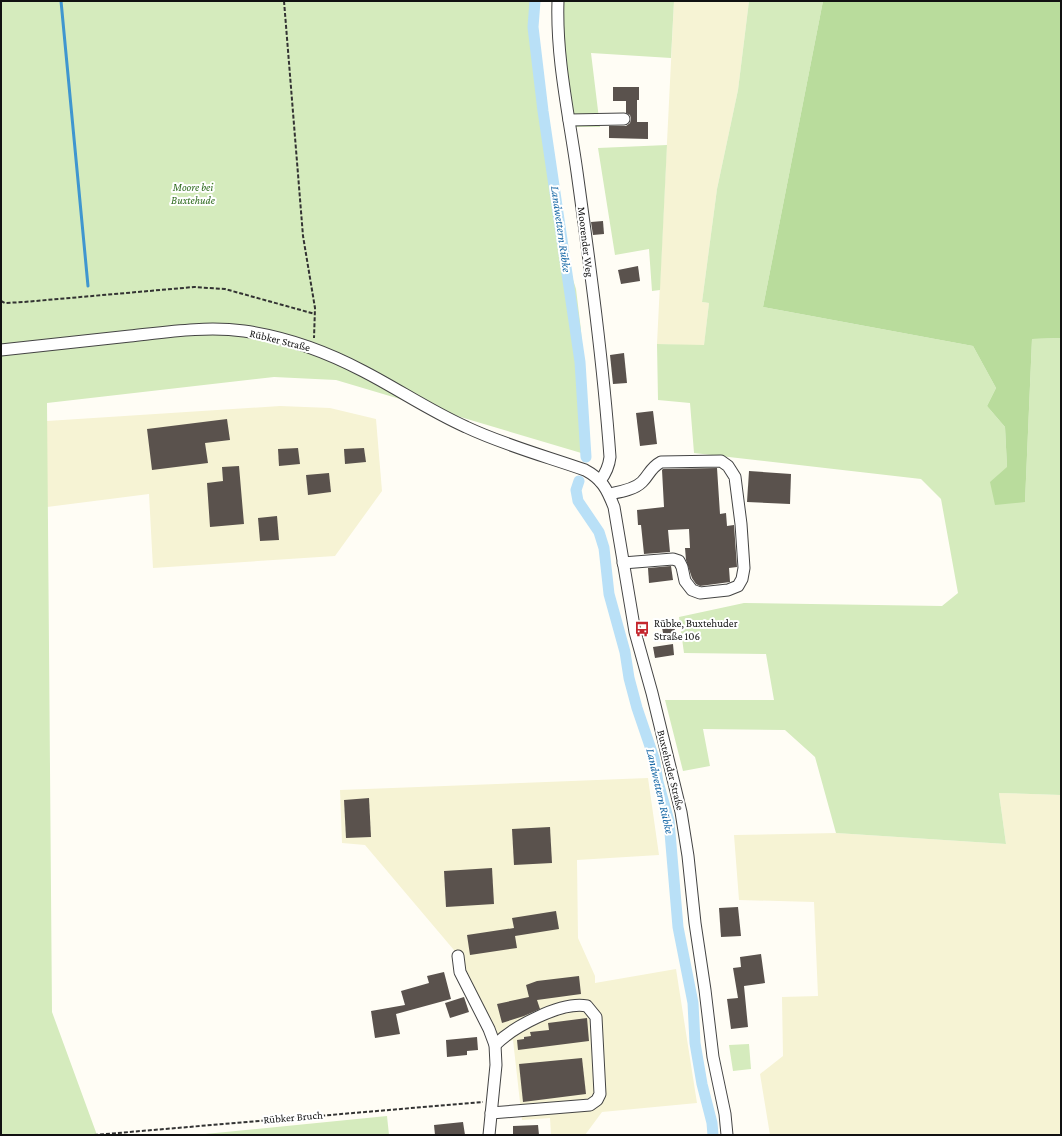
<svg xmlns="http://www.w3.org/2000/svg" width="1062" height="1136" font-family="'Crimson Pro',serif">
  <rect width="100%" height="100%" fill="#fffdf5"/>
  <!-- farmland -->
  <g fill="#f6f3d4">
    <polygon points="674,1 749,1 738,90 717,189 702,302 709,303 704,346 657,344"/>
    <polygon points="280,406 330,408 376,419 382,491 335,556 153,568 149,494 47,507 47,421"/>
    <polygon points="648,778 659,855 577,860 578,938 595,976 595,983 676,969 697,1103 602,1112 585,1135 551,1135 550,1118 522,1120 513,1040 502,1044 459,956 365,845 342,843 340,790"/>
    <polygon points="999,793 1061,795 1061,1135 770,1135 760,1074 783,1056 782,997 818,996 814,902 739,900 734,835 836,833 1006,844"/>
  </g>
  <!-- green -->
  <g fill="#d5ebbd">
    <polygon points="1,1 536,1 535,14 547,104 550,153 568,264 576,289 581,330 588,455 336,380 274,377 47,403 52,1012 97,1135 1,1135"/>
    <polygon points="562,1 674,1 671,58 591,53 600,127 574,127 561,19"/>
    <polygon points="749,1 823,1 763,307 973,346 996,388 987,406 1005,427 1007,467 1025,502 1032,339 1061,338 1061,795 999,793 1006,844 836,833 815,757 785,730 703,729 710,766 683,771 665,700 774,700 766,654 684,653 679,617 744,603 942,606 958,593 941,499 921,479 694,453 690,403 658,400 657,344 704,345 709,303 702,302 717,189 738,90"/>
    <polygon points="667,145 660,290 652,291 649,249 615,255 598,148"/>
    <polygon points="749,1044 751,1069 733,1071 729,1045"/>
    <polygon points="387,1116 389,1135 195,1135"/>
  </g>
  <!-- forest -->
  <polygon fill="#b9dc9c" points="823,1 1061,1 1061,338 1032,339 1025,502 995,505 990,482 1007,467 1005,427 987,406 996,388 973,346 763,307"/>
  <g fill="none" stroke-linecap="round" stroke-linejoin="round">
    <!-- stream -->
    <polyline stroke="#3f96cf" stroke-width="3" points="61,1 88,286"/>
    <!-- canal -->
    <g stroke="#b9e0f7" stroke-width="11">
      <polyline points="535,1 533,27 543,111 580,362 586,457"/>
      <polyline points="579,481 576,490 578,501 599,532 604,548 609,594 625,652 629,678 637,708 654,758 658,782 669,821 678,927 693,1003 695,1043 702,1084 712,1123 713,1135"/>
    </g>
  </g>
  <!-- building -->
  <g fill="#5a524d">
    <polygon points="613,87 639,87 639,100 637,100 637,122 648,122 648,139 609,138 609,126 626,126 630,123 631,119 630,115 626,113 626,101 613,101"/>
    <polygon points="603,221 604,234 593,235 591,222"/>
    <polygon points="638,266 640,281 621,284 618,270"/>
    <polygon points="624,353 627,383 613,384 610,355"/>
    <polygon points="653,411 657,444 640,446 636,413"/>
    <polygon points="227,419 230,440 205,443 208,463 152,470 147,429"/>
    <polygon points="298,448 300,464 279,466 278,449"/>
    <polygon points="364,448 366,462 345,464 344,449"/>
    <polygon points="239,466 244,524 210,527 207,483 223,481 222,467"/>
    <polygon points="717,468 720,514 726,513 727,526 734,525 737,567 729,568 730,582 700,586 696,584 692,578 686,560 685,548 690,548 689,529 668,530 670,552 644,554 641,525 638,525 637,510 664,507 662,470 663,469"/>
    <polygon points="749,471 791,474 790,504 747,502"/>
    <polygon points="329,473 331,492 308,495 306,475"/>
    <polygon points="277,516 279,540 260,541 258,518"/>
    <polygon points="671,566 673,580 649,583 648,568"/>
    <polygon points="674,625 676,637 664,639 662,627"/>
    <polygon points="673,644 674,655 655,658 653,647"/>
    <polygon points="369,798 371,837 346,838 344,800"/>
    <polygon points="550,827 552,863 514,865 512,829"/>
    <polygon points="492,868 494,904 446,907 444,871"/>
    <polygon points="738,907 741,936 721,937 719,908"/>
    <polygon points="556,911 559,929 515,936 517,948 470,955 467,935 514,928 512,918"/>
    <polygon points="761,954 765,983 744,986 748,1027 731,1029 727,999 738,998 733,968 741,967 740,957"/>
    <polygon points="444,972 451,999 396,1014 400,1034 375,1038 371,1011 405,1005 401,991 429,983 427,976"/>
    <polygon points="579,976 581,994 537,1000 540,1009 524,1016 502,1023 497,1004 529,997 526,985 537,981"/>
    <polygon points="464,997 469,1012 450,1018 445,1003"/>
    <polygon points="587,1018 589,1041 518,1050 517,1040 524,1039 524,1037 531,1036 530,1032 549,1030 548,1023"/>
    <polygon points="477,1037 478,1050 467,1051 467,1055 447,1057 446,1040"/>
    <polygon points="582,1058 586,1094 523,1102 519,1064"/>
    <polygon points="463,1122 465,1135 435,1135 434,1125"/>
    <polygon points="538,1125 539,1135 513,1135 513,1126"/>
  </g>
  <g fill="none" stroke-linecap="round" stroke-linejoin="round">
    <!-- minor casing -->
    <g stroke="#444" stroke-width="13">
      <g id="minor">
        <path d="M558,1C556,58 569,115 577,172C590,266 603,361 610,457C609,466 606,473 600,481"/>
        <polyline points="569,120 624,119"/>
        <path d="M1,350C44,345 87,341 130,336C167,332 206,326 244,331C286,337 325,351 363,371C398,389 430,411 466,427C504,445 545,456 585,470C602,479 607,489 614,507L635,632L652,693L681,812L688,856L695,923L705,990L713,1057L725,1114L727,1135"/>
        <path d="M609,494C619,492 634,490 642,482C650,474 650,468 661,462L721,461L728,466L735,477L741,524L744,568L742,579L738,586L728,590L700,593L692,590L685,581L682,567L679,561L673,559L623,563"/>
        <polyline points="458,956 460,972 489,1029 495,1045 496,1065 489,1135"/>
        <path d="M491,1113L590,1105L597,1100L600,1094L596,1017L587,1006C561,1001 513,1027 495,1045"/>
      </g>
    </g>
    <!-- path -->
    <g stroke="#333" stroke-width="2" stroke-dasharray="4 2" stroke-linecap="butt">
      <polyline points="284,1 303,236 315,308 314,338"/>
      <polyline points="1,301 5,303 24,302 194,287 225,289 315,314"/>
      <polyline points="94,1135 483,1102"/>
    </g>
    <!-- minor -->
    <use href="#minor" stroke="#fff" stroke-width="11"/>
  </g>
  <!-- icons -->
  <defs>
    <g id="bus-bare" transform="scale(1.2)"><path d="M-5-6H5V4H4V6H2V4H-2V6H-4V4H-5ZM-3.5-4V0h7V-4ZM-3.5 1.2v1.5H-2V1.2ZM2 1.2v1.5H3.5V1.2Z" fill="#c4262e" stroke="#fff" stroke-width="2.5" paint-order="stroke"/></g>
  </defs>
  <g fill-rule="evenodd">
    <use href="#bus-bare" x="642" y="629"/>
  </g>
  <g text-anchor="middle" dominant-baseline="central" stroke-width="4" stroke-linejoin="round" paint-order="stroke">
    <!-- park labels -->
    <g font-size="11" font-style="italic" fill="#2f6b1f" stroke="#fff">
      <text x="193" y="187">Moore bei<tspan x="193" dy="13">Buxtehude</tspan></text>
    </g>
    <!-- street labels -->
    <g font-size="11" fill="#111" stroke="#fff">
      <text transform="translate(586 242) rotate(83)">Moorender Weg</text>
      <text transform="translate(280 340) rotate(14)">Rübker Straße</text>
      <text transform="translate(671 770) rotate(76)">Buxtehuder Straße</text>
      <text transform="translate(293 1117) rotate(-5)">Rübker Bruch</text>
    </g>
    <!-- poi labels -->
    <g font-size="11" fill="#111" stroke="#fff" text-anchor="start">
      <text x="654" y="623">Rübke, Buxtehuder<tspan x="654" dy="13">Straße 106</tspan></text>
    </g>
    <!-- water labels -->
    <g font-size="12" font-style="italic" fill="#1768a6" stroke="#fff">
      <text transform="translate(561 229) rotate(82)">Landwettern Rübke</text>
      <text transform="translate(660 791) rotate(77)">Landwettern Rübke</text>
    </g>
  </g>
  <!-- border -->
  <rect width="1062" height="1136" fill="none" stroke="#111111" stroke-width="4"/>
</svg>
